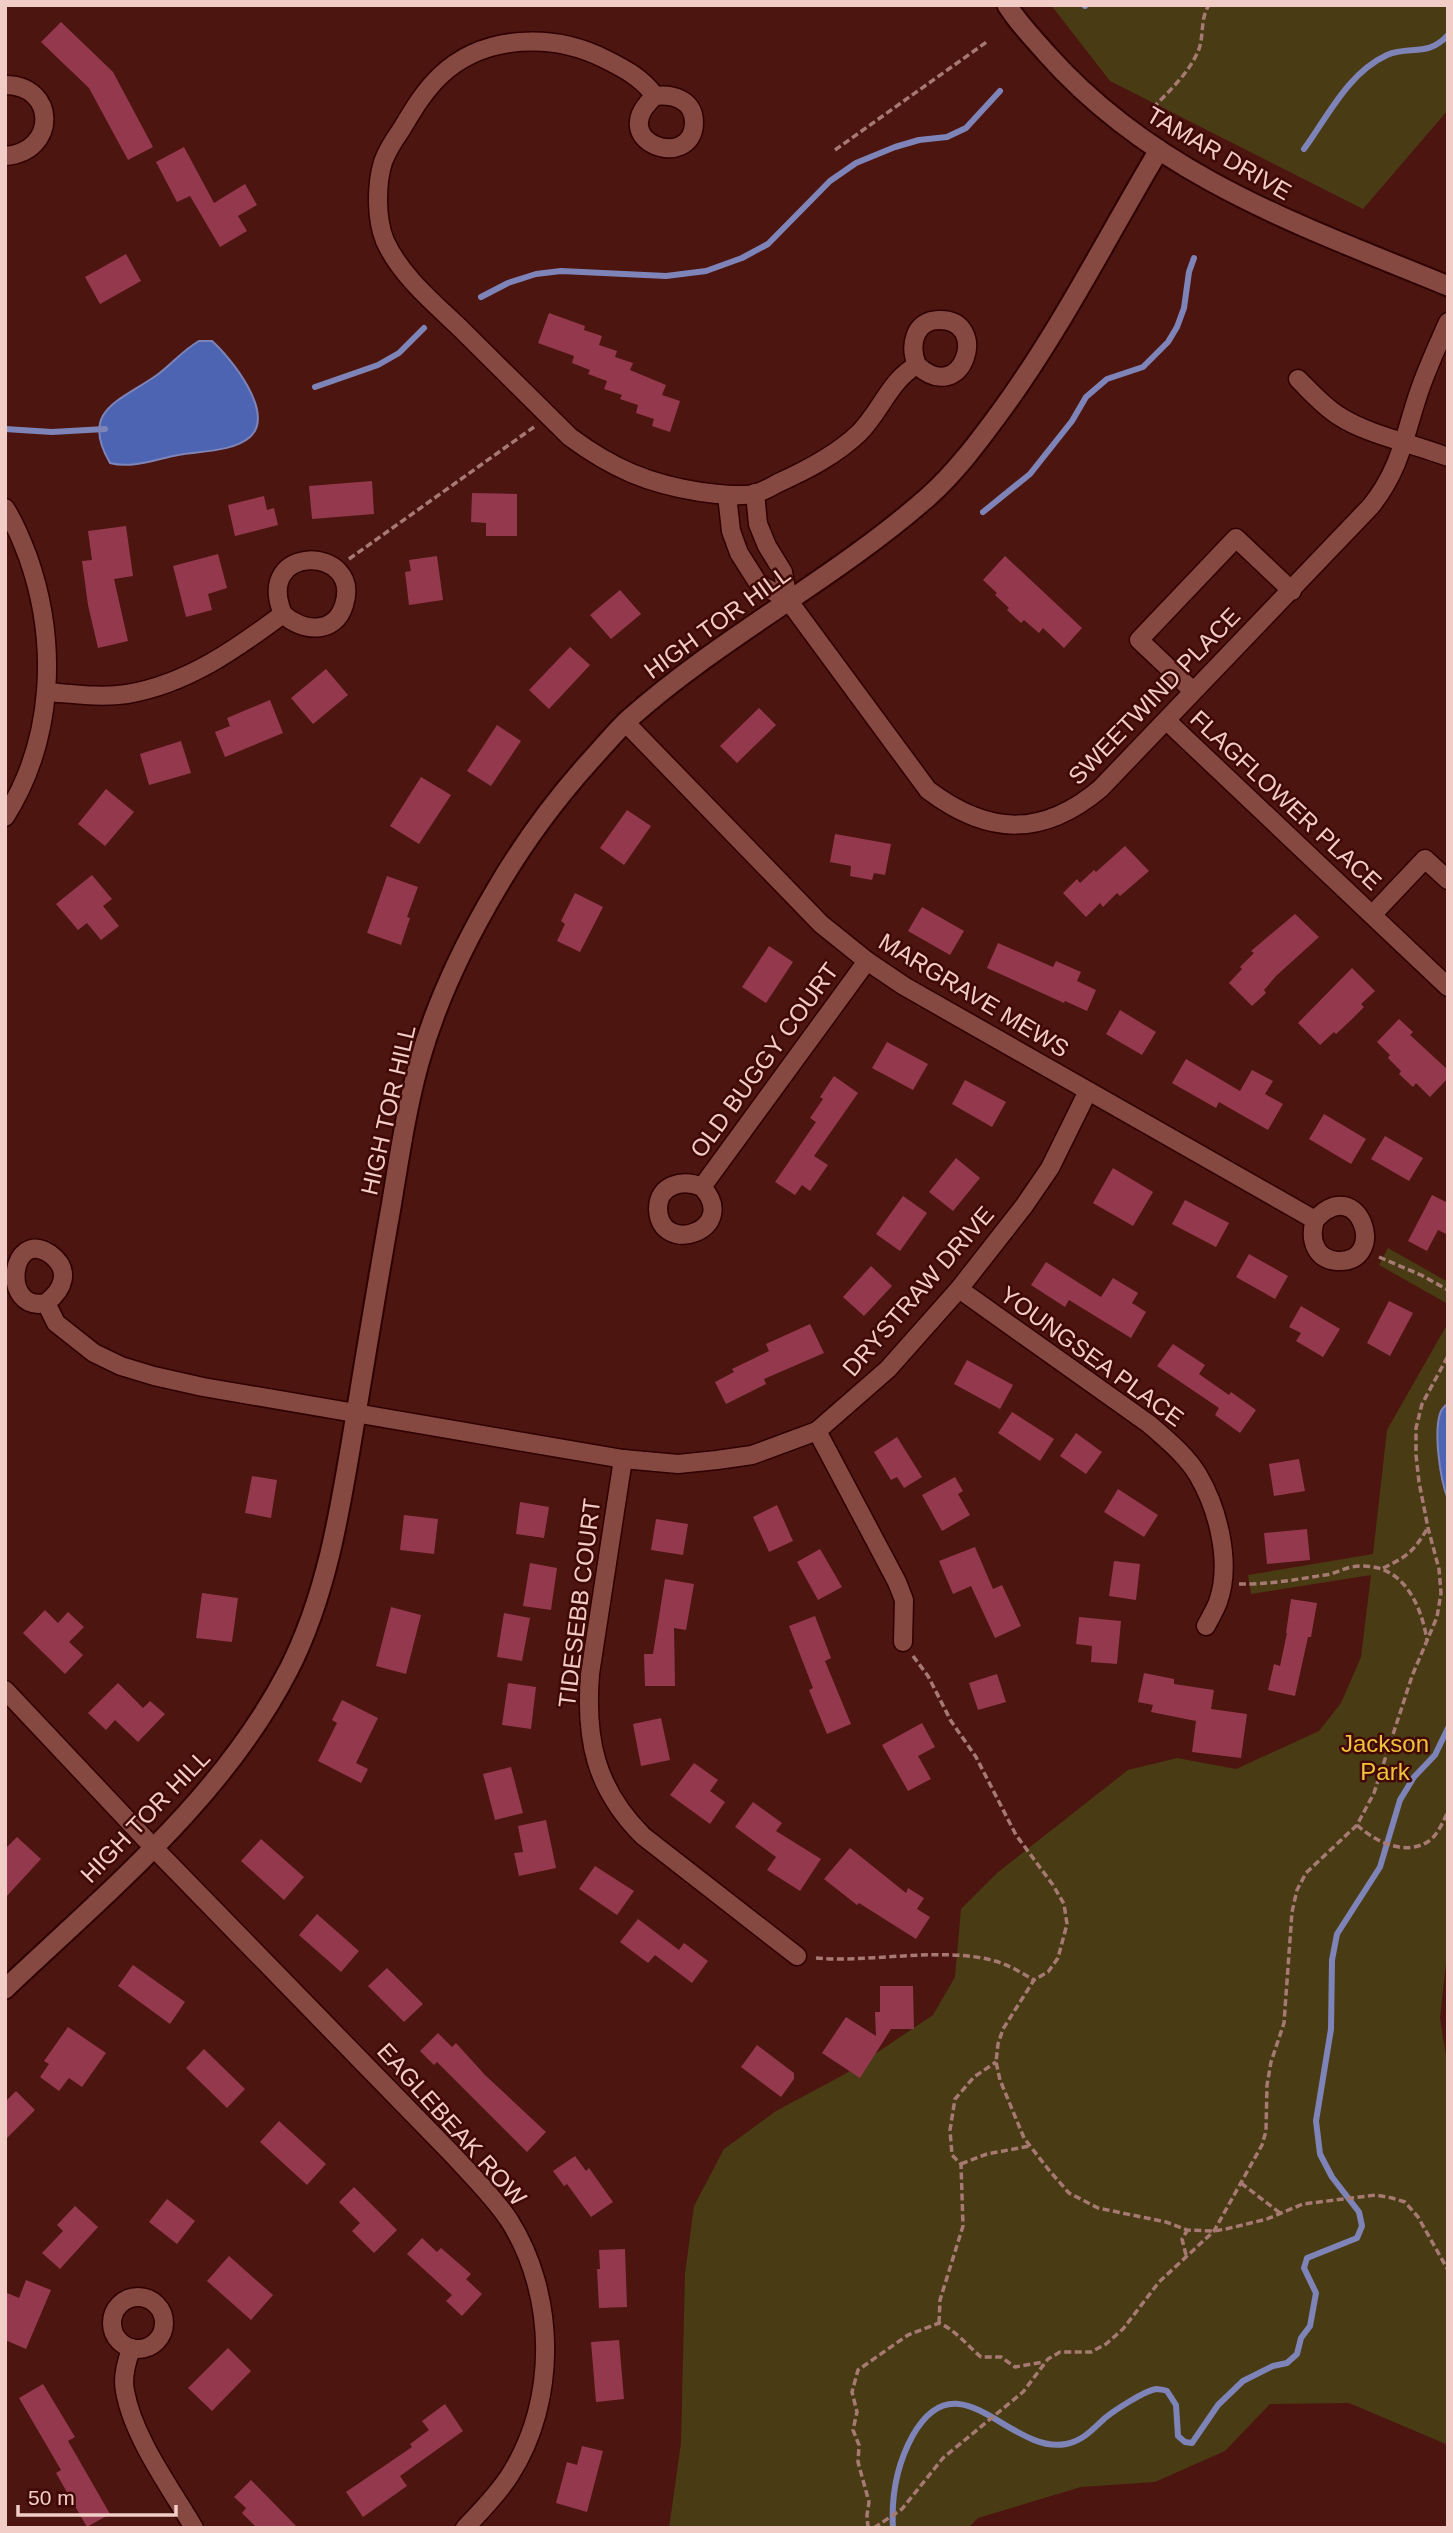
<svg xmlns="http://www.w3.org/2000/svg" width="1453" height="2533" font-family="Arial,sans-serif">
  <rect width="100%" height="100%" fill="#4c150f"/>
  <!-- green -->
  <g fill="#493b14">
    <polygon points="1051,5 1448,5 1448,110 1363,209 1110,81"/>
    <polygon points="1388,1248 1448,1282 1448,1304 1379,1265"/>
    <polygon points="1448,1323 1448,1945 1440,2018 1448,2068 1448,2445 1349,2403 1270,2404 1225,2451 1155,2482 1081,2487 978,2518 968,2528 669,2528 681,2443 685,2274 694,2206 724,2149 776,2111 845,2074 933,2015 955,1977 961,1909 997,1873 1128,1770 1177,1758 1236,1769 1319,1731 1341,1703 1361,1657 1371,1575 1251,1594 1248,1575 1373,1554 1387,1430"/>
  </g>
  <!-- water -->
  <g fill="#4c64b1" stroke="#7e84b8" stroke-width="2">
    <path d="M199,341H212C230,357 276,413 250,437C233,452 199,451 178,455C156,459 132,469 110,463C79,410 120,401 157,375C172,364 183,350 199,341Z"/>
    <path d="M1448,1403V1499C1440,1480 1433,1430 1441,1411C1441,1410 1447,1404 1448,1403Z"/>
  </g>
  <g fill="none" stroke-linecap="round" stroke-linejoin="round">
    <!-- stream -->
    <g stroke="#7e84b8" stroke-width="6">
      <polyline points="1085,6 1085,5"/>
      <path d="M1304,149C1328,116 1348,73 1387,55C1410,45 1427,58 1448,35"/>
      <polyline points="481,297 508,283 536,274 561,271 666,276 706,271 742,258 768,244 830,181 856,163 895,147 919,140 947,137 966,128 1000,91"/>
      <polyline points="315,387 378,365 399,353 424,328"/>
      <polyline points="5,429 52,432 105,429"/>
      <polyline points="983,512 1030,474 1072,421 1086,397 1107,379 1143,367 1168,342 1177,327 1184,308 1189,272 1194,258"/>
      <path d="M893,2528C891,2495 897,2464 913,2435C959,2355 1010,2455 1066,2444C1083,2441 1093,2429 1105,2418C1115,2410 1144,2391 1156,2389C1158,2389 1165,2390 1167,2391L1176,2405L1178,2436L1185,2442L1192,2443L1218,2405L1243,2381L1273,2366L1287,2363L1297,2354L1301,2338L1310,2326L1316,2293L1304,2268L1307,2258L1357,2238L1362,2226L1359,2212L1332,2177L1320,2154L1316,2121L1331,2029L1332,1960L1337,1934L1380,1867L1400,1800L1414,1777L1435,1755L1448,1728"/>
    </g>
  </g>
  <!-- building -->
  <g fill="#94384e">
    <polygon points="61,22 113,72 153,147 128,160 89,88 41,42"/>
    <polygon points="184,147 214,203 245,184 257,205 238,216 247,231 220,247 190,196 177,202 156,162"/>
    <polygon points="126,254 141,281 100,304 85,277"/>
    <polygon points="549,313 585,326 584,330 602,336 599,345 617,351 615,357 633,363 630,370 666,385 662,395 680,401 670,432 652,426 654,419 636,413 638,405 620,399 622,395 604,389 607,381 588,374 590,370 572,363 574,356 538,343"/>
    <polygon points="372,481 374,514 312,519 309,486"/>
    <polygon points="472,493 517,494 517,536 486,536 486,523 471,522"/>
    <polygon points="264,496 267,510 274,508 278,525 235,536 228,505"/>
    <polygon points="126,526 133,576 114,579 128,641 98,648 88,605 82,561 92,560 88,531"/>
    <polygon points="218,554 227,588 208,594 212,610 186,617 173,566"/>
    <polygon points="437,556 443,600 409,605 405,572 411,571 409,560"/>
    <polygon points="1005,556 1082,628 1064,648 1043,628 1039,633 1024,620 1021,623 1007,610 1009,608 995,595 997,593 983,580"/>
    <polygon points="620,590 641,614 611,639 590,615"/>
    <polygon points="570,647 590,665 549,709 529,690"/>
    <polygon points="326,669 348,695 313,724 291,698"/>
    <polygon points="270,700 283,733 225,757 215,732 230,726 227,718"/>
    <polygon points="759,708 776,725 737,763 720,746"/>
    <polygon points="497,725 521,741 491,786 467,771"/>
    <polygon points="181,741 191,773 149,785 140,754"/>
    <polygon points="421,777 451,795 419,844 390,826"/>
    <polygon points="106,789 134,812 105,846 78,824"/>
    <polygon points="627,810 651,826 624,865 600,848"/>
    <polygon points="835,834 891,844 885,875 874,873 872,880 850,876 851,866 830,862"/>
    <polygon points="1125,846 1149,871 1120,896 1117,893 1103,907 1100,903 1086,917 1063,893 1077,879 1080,883 1094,870 1096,872"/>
    <polygon points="92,875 112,899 103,906 119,926 101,940 87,923 78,930 56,904"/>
    <polygon points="387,876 418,887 407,917 410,918 401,945 367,933"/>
    <polygon points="575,893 603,907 580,952 557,941 565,924 561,921"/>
    <polygon points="922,907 964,931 950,955 908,931"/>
    <polygon points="1295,914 1319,937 1276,976 1264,990 1266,993 1252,1006 1229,983 1242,969 1240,967 1254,953 1251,951"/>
    <polygon points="998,943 1053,967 1056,961 1081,972 1077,981 1096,990 1087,1011 1065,1001 1064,1003 987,968"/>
    <polygon points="769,946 793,962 766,1003 742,987"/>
    <polygon points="1352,968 1375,991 1361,1004 1364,1007 1350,1021 1336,1034 1334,1032 1320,1045 1298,1023"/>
    <polygon points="1120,1010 1156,1032 1142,1055 1106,1034"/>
    <polygon points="1399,1019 1413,1032 1410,1035 1448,1070 1448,1078 1430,1097 1416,1083 1413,1087 1399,1074 1401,1071 1388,1058 1390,1055 1377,1042"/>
    <polygon points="887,1042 928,1064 913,1090 872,1068"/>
    <polygon points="1186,1059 1240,1091 1252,1070 1273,1081 1265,1094 1283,1104 1268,1130 1219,1102 1216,1108 1172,1083"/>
    <polygon points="834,1076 858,1093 814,1156 828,1165 810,1191 802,1185 795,1195 775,1182 816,1122 810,1118 823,1099 820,1097"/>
    <polygon points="965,1080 1006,1102 992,1127 952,1104"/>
    <polygon points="1324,1114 1366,1139 1351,1164 1309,1139"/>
    <polygon points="1385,1136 1423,1158 1409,1181 1371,1159"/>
    <polygon points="956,1158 980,1178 953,1211 929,1192"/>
    <polygon points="1113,1168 1153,1192 1133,1226 1093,1203"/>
    <polygon points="1432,1195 1448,1203 1448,1235 1438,1230 1427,1251 1408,1241"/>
    <polygon points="903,1196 927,1213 900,1251 876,1234"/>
    <polygon points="1185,1200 1229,1223 1216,1247 1172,1224"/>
    <polygon points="1249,1254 1288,1276 1275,1299 1236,1277"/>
    <polygon points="1046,1262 1101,1297 1113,1278 1138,1293 1132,1303 1146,1312 1131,1338 1069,1300 1065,1307 1031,1285"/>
    <polygon points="871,1266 892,1286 864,1316 843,1297"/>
    <polygon points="1389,1301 1413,1313 1390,1356 1367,1343"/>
    <polygon points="1301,1306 1340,1329 1323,1357 1296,1341 1301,1333 1289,1327"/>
    <polygon points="810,1324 824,1353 764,1379 766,1384 726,1404 715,1382 734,1372 732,1369 769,1351 766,1344"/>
    <polygon points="1173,1344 1205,1365 1199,1374 1229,1395 1231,1392 1256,1410 1240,1433 1215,1415 1219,1408 1157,1366"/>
    <polygon points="967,1360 1013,1385 1000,1409 954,1384"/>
    <polygon points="1012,1412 1054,1439 1040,1461 998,1433"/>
    <polygon points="1076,1433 1102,1452 1086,1474 1060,1456"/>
    <polygon points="897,1437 922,1477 904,1488 897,1477 891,1480 874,1452"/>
    <polygon points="1299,1459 1305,1491 1274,1496 1269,1464"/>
    <polygon points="252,1476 277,1480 271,1518 245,1513"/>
    <polygon points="955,1477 963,1491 958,1494 970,1515 942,1531 922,1495"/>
    <polygon points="1118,1489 1158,1515 1144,1537 1104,1512"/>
    <polygon points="520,1502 549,1507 544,1538 516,1534"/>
    <polygon points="777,1505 793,1541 769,1552 753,1517"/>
    <polygon points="404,1515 438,1519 434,1554 400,1550"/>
    <polygon points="656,1519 688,1524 683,1555 651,1550"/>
    <polygon points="1307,1529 1310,1560 1267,1564 1264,1533"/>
    <polygon points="975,1547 993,1589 1002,1585 1021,1626 995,1638 971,1586 953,1594 939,1561"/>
    <polygon points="820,1549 842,1587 818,1600 797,1562"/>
    <polygon points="1114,1561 1140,1564 1136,1600 1109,1596"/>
    <polygon points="530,1563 557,1568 551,1610 523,1606"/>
    <polygon points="665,1579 694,1584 686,1630 674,1628 675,1686 645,1686 644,1654 653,1654"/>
    <polygon points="202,1593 238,1598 232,1642 196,1638"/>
    <polygon points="1291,1599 1317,1603 1311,1637 1308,1637 1295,1696 1268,1690 1274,1664 1280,1666 1287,1633 1286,1633"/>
    <polygon points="391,1607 421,1615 406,1674 376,1666"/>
    <polygon points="45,1610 58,1623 68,1612 84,1627 69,1642 83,1655 65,1674 23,1633"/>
    <polygon points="504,1613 530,1618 522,1661 497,1657"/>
    <polygon points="815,1616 831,1658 825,1661 851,1724 827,1734 809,1690 813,1688 789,1626"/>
    <polygon points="1079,1617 1121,1621 1117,1664 1091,1662 1092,1646 1076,1644"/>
    <polygon points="1144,1673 1174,1679 1174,1684 1214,1690 1211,1709 1247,1714 1241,1758 1192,1752 1196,1721 1151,1712 1153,1705 1138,1702"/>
    <polygon points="997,1674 1006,1702 978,1710 969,1683"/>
    <polygon points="118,1683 143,1708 150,1701 165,1714 138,1742 115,1720 106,1730 88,1713"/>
    <polygon points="508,1683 536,1687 531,1729 502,1725"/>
    <polygon points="342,1700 378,1718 356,1763 368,1769 361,1783 318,1761 337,1723 332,1720"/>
    <polygon points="661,1718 670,1760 641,1766 633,1724"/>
    <polygon points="922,1723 935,1747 918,1756 931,1779 908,1791 882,1745"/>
    <polygon points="694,1763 718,1780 710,1791 725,1802 710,1824 670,1795"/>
    <polygon points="511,1767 523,1813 495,1820 483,1774"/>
    <polygon points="753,1802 782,1823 776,1831 821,1859 800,1891 767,1870 776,1857 735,1827"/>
    <polygon points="546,1820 556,1868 519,1876 514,1853 523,1852 518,1826"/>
    <polygon points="17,1837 41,1859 5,1898 5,1849"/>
    <polygon points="261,1839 304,1877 284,1900 241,1861"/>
    <polygon points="850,1848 906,1893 908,1888 924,1898 917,1909 930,1917 916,1939 859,1903 857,1905 824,1879"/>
    <polygon points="595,1866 634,1891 617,1915 579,1889"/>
    <polygon points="317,1914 359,1951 341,1972 299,1935"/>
    <polygon points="638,1919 679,1950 684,1943 708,1961 692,1983 655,1955 648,1963 620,1942"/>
    <polygon points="133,1965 185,2002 170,2024 118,1986"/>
    <polygon points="387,1968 423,2004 404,2022 368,1986"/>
    <polygon points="880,1986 913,1986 914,2029 891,2029 860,2078 822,2053 846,2017 876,2036 875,2012 880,2012"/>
    <polygon points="68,2027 106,2053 82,2087 69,2078 59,2091 40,2077 49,2064 44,2061"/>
    <polygon points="438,2033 452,2047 456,2043 485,2075 546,2132 527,2152 437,2062 434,2065 420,2051"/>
    <polygon points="757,2045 794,2073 794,2079 781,2097 741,2067"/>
    <polygon points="204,2049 245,2089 227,2108 186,2068"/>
    <polygon points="16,2091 35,2110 5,2140 5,2102"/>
    <polygon points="279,2121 326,2164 307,2185 260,2142"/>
    <polygon points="575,2156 586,2171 589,2168 613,2202 591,2217 567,2184 564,2186 553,2171"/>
    <polygon points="354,2187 397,2230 374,2253 352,2231 360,2223 339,2202"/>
    <polygon points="167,2199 195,2221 177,2244 149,2222"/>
    <polygon points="75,2206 98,2227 60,2269 42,2253 63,2231 57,2225"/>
    <polygon points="422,2238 437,2252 441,2248 471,2274 466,2279 482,2294 462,2316 446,2301 452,2295 407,2254"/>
    <polygon points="625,2249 627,2307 599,2308 597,2269 600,2269 599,2250"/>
    <polygon points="229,2256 273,2295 251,2320 207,2281"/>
    <polygon points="26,2280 51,2290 26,2349 5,2340 5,2292 19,2298"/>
    <polygon points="619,2340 624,2399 596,2402 591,2342"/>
    <polygon points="228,2348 251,2371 212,2411 188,2388"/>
    <polygon points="43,2384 75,2437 68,2441 110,2514 87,2527 56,2473 61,2470 19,2398"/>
    <polygon points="445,2404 463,2431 400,2476 407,2486 363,2517 346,2492 412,2447 410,2444 429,2430 422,2421"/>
    <polygon points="582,2446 603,2451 587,2512 556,2503 567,2462 577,2465"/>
    <polygon points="251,2480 298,2528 257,2528 242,2513 246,2508 234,2497"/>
  </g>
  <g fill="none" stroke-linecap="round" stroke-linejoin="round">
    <!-- minor casing -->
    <g stroke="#2f0000" stroke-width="21">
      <g id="minor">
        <path d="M5,85C57,85 58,152 5,156"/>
        <path d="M655,96C603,142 693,172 694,123C694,100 674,94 655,96C642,78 625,69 605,59C554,33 485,34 441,75C424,91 413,110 401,130C394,140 387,151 383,162C376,185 376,219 385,241C401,276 433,302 461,329C497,365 534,401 570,437C612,468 648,484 701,492C718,494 737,497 754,494C762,492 771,487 778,483C807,470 836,455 859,433C881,411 890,380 917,365C909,346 914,320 939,320C991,319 963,408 917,365"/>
        <path d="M1298,379C1311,392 1323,406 1339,416C1368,435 1415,444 1448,457"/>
        <polyline points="755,493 758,524 767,546 783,572 788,600"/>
        <path d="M727,495L731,531L739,553L758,583L788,600L928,790C989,836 1043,837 1101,788L1371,506C1401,468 1404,436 1419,392C1427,368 1438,345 1448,322"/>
        <path d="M5,508C15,523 22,541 28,557C58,642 54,740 5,817"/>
        <polyline points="1193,691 1139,640 1236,538 1292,591"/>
        <path d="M47,692C74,694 101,698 127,694C187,684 236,649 283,614C253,543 363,545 344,605C335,635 302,632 283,614"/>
        <polyline points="1167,721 1448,987"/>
        <path d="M625,722L821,924L867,961L904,986L1315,1220C1309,1239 1315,1259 1337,1261C1390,1264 1359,1171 1315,1220"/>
        <polyline points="1372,915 1425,859 1448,880"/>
        <path d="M702,1187C741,1229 660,1258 658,1209C658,1184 683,1179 702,1187L867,961"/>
        <path d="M959,1289L1149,1424C1166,1439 1186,1455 1198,1475C1218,1509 1232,1563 1218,1602C1215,1610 1210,1618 1206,1626"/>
        <path d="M46,1303C63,1290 72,1270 50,1254C10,1227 0,1313 46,1303L56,1323L94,1353L121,1366L154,1376L203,1387L623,1459L678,1464L717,1460L752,1455L817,1431L888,1369L959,1289L1024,1206L1050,1168L1088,1091"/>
        <polyline points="817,1431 897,1582 904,1600 903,1642"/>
        <path d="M623,1459L590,1674C585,1739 595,1788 643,1836L797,1956"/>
        <path d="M5,1690L153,1847L453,2155C472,2176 493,2196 509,2220C556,2294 558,2400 510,2475C498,2494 481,2511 465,2528"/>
        <circle cx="138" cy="2323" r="26"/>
        <path d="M131,2348C127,2362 122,2376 125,2391C133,2437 170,2487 194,2528"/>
      </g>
    </g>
    <!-- tertiary casing -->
    <g stroke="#2f0000" stroke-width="23">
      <g id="tertiary">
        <path d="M1007,5C1018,23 1033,38 1047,54C1155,176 1302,226 1448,286"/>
        <path d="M5,1989C108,1891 223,1798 289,1669C330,1588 342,1497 357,1408C368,1341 379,1274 391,1207C399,1159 406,1110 419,1063C436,1002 465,942 497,888C524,842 555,800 590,761C603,747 615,732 629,719C722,636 835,579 928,497C956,472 979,441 1001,411C1061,329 1107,237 1159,150"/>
      </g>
    </g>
    <!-- path -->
    <g stroke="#a67973" stroke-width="3.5" stroke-dasharray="7 3.5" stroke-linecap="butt">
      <path d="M1153,108C1170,90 1190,72 1199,49C1204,35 1200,19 1209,5"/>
      <polyline points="835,150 988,41"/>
      <polyline points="349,559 534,427"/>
      <polyline points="1379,1257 1421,1275 1448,1290"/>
      <path d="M1383,1568C1407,1557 1414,1551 1427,1529"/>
      <path d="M1239,1584C1267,1585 1298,1579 1325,1575C1334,1574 1342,1569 1351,1567C1399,1559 1420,1599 1427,1640"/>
      <polyline points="913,1656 928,1676 951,1721 976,1757 1016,1835 1053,1885 1064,1904 1067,1924 1058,1958 1048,1972 1034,1980 1003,2029 998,2044 996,2062 1000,2080 1024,2138 1048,2169 1069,2193 1098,2208 1166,2222 1187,2230 1214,2231 1226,2229 1267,2219 1303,2204 1376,2195 1392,2198 1405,2202 1418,2217 1448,2270"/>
      <path d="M1357,1825C1374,1841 1405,1857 1429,1841C1438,1835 1443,1821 1448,1812"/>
      <path d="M816,1958C872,1963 942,1946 995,1961C1009,1965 1022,1973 1034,1980"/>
      <polyline points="961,2164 987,2154 1030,2146"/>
      <polyline points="1241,2183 1280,2213"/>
      <polyline points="1186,2255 1182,2239 1187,2231"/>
      <polyline points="939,2323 940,2300 963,2226 961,2164 952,2155 950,2130 955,2099 974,2077 996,2062"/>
      <path d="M868,2528L867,2515L869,2502L858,2462L859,2445L853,2430L857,2412L852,2392L858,2370L908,2335L939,2323C954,2329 968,2346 981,2357H1001L1015,2367L1043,2362"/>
      <polyline points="874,2528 902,2509 943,2458 1023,2392 1048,2359 1060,2352 1091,2352 1106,2344 1123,2329 1159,2282 1214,2231 1262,2145 1266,2131 1267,2085 1271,2062 1284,2023 1292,1912 1297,1890 1306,1873 1357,1825 1374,1793 1412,1676 1437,1617 1441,1593 1439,1569 1428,1528 1419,1482 1416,1455 1416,1428 1422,1404 1448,1356"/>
    </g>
    <!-- minor -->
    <use href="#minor" stroke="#864941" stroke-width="18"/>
    <!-- tertiary -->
    <use href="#tertiary" stroke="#864941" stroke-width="19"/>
  </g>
  <g text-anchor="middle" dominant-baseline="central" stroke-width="5" stroke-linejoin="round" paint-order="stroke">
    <!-- street labels -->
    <g font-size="24" fill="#f2cdc7" stroke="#400906">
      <text transform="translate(1219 153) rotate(30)">TAMAR DRIVE</text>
      <text transform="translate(717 622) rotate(-36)">HIGH TOR HILL</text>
      <text transform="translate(1154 696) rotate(-46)">SWEETWIND PLACE</text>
      <text transform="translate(1286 800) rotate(43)">FLAGFLOWER PLACE</text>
      <text transform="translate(974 995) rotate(31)">MARGRAVE MEWS</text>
      <text transform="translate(764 1060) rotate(-54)">OLD BUGGY COURT</text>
      <text transform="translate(388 1110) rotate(-77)">HIGH TOR HILL</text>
      <text transform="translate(918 1291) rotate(-49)">DRYSTRAW DRIVE</text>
      <text transform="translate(1092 1356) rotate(36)">YOUNGSEA PLACE</text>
      <text transform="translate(579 1603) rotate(-83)">TIDESEBB COURT</text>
      <text transform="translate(145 1816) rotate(-46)">HIGH TOR HILL</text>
      <text transform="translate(452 2124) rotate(48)">EAGLEBEAK ROW</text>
    </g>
    <!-- park labels -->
    <g font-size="24" fill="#f2c338" stroke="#400906">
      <text x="1385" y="1743">Jackson<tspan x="1385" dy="28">Park</tspan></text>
    </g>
  </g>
  <!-- border -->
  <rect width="1453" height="2533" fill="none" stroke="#f2cdc7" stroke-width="14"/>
  <!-- scale -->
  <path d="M18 2505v10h158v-10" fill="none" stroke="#f2cdc7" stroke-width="3.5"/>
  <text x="28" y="2505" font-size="21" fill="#f2cdc7" stroke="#400906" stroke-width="5" paint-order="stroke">50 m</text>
</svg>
